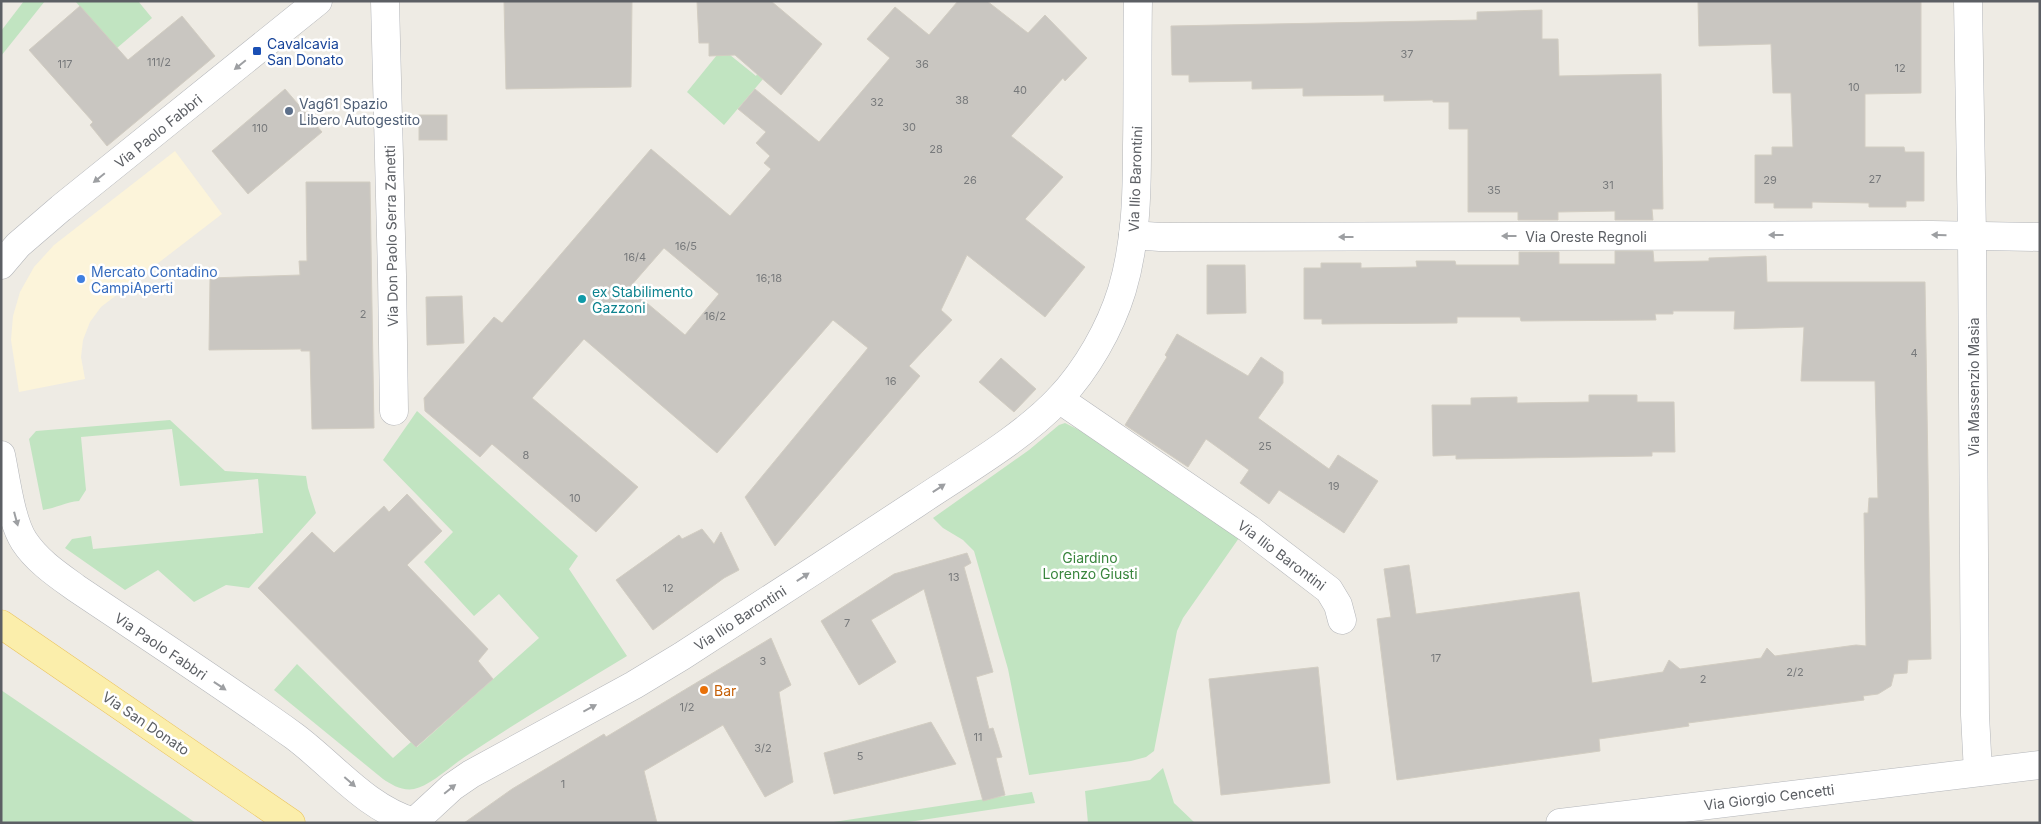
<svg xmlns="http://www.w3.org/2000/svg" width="2041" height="824" font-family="Inter,sans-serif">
  <rect width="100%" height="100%" fill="#eeebe4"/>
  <!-- commercial -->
  <polygon fill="#fcf4da" points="175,151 222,214 101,307 90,322 83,340 81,357 85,379 19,392 11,340 13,316 20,292 34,267 54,245"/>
  <!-- green -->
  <g fill="#c1e4c1">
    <polygon points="24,1 45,1 1,56 1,31"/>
    <polygon points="75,1 138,1 152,18 117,48"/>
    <polygon points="717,55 730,55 756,76 757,74 763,79 724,125 687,92"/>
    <path d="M417,411L578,556L569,569L627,656C573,689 518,721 466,756C452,765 430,786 414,789C402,791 392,785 383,779L274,690L297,664L393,758L411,742L417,747L539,638L499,594L474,616L424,562L453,532L383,460Z"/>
    <path d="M170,420L225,471L306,476L308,488L316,513L249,588L226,585L194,602L158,570L125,590L65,548L72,539L91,536L93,549L263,533L258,479L180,486L172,429L81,437L86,490L79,501C66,502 56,508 43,510L29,439L36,431Z"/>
    <polygon points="1065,423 1095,438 1239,538 1183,618 1177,631 1154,751 1146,757 1131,761 1029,775 1008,669 974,551 963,540 943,528 933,518 1029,450 1059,425"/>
    <polygon points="1,690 196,823 1,823"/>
    <polygon points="1163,768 1174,803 1194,822 1088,823 1085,791 1150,780"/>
    <polygon points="1032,792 1035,803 902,823 827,823"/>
  </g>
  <!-- building -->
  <g fill="#c9c6c1" stroke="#d2cdc2" fill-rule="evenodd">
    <polygon points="504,1 632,1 631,87 506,89"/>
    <polygon points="697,1 771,1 822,44 781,95 735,55 709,56 709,43 699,43"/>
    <path d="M958,1H987L1028,33L1045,15L1087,58L1065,81L1063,78L1011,136L1063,177L1025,219L1085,267L1045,317L967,255L941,310L952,320L909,366L920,376L775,546L745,497L868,348L833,320L717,453L584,339L532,398L638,487L596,532L492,444L480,457L425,411L424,398L494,317L502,323L651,149L730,216L771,169L764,163L770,156L756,143L766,132L738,109L755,89L819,142L890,58L867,39L895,7L929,35ZM664,248L719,294L685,335L629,288Z"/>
    <polygon points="1698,1 1921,1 1921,93 1865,94 1865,147 1904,147 1905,152 1924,152 1924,201 1906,201 1906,207 1869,207 1869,203 1812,202 1812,208 1774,208 1774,203 1755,203 1755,155 1772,155 1772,147 1793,147 1791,93 1773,93 1771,44 1699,46"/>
    <polygon points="80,6 128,60 182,16 215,56 107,146 90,125 93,122 29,50"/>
    <polygon points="1542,10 1542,39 1558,39 1559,76 1661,74 1663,209 1652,209 1653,220 1615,220 1615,211 1558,212 1558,220 1518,220 1518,212 1468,212 1468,129 1449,129 1449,102 1433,102 1433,100 1384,101 1384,95 1303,96 1303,88 1252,89 1252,81 1189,82 1189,75 1172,75 1171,26 1477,20 1477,12"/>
    <polygon points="285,89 322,132 248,194 212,151"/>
    <rect x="419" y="115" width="28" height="25"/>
    <polygon points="306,182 370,182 374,428 312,429 310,351 301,351 301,349 209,350 210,278 300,275 299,261 307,261"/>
    <polygon points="1615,251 1653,251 1654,262 1709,261 1709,258 1766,256 1767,282 1925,282 1931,659 1908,660 1907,673 1894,674 1891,686 1878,694 1863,696 1864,700 1688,723 1689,726 1599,739 1600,751 1397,780 1377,619 1391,617 1384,569 1409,565 1416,614 1579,592 1592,683 1663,672 1669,660 1680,669 1761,658 1767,648 1775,656 1856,645 1866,646 1864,513 1868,513 1869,498 1878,498 1875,381 1801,381 1804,327 1734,329 1735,311 1673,311 1673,314 1655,314 1656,320 1521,321 1520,317 1457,317 1457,323 1322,324 1322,319 1304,319 1304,268 1321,268 1321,263 1361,263 1361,268 1417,267 1416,261 1455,261 1456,265 1519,265 1519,252 1559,252 1559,264 1615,264"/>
    <polygon points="1207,265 1245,265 1246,313 1207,314"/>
    <polygon points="462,296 464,343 427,345 426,297"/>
    <polygon points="1177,334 1248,376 1261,357 1283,372 1283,383 1258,418 1329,469 1338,455 1378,481 1344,533 1279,490 1269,504 1240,483 1249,470 1206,439 1188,467 1125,425 1167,357 1165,355"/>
    <polygon points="1001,358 1036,389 1014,412 979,382"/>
    <polygon points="1589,395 1637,395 1637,402 1674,402 1675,452 1652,452 1652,456 1456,459 1456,455 1433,456 1432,405 1471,405 1471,398 1517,397 1517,403 1589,402"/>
    <polygon points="407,494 442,531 407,565 488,649 478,661 493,679 416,747 258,588 312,532 334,553 384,506 389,512"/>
    <polygon points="702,529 714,544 721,532 739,570 724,578 653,630 616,580 679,535 682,539"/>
    <polygon points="967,553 971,563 964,567 993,672 976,677 989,729 993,728 1002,757 996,758 1005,795 983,801 924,589 871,620 896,662 859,685 821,621 894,574"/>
    <polygon points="771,638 791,685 779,692 793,782 765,797 723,725 644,771 657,823 464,823 512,789 604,734 606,737"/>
    <polygon points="1318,667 1330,783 1221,795 1209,679"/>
    <polygon points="931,722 956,764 834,794 824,753"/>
  </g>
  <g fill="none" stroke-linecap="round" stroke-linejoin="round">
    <!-- minor casing -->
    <g stroke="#b4b6ba" stroke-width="29">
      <g id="minor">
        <polyline points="385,1 392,275 394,411"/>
        <polyline points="1968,1 1972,235 1975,715 1978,772"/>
        <polyline points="1133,235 1160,237 1932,235 2040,237"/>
        <polyline points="1,265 18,245 61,208 318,1"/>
        <polyline points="1059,399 1249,529 1329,590 1338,605 1342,620"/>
        <path d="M1,455C6,479 11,521 24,541C37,561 58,575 76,588C149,637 223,685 294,736C333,765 366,808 414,822"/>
        <path d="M413,823L452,787L471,774L634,685L682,656C760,606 839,554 917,503C963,472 1021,439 1059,399C1087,369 1110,329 1122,290C1136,243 1137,194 1137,146C1138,98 1137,49 1138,1"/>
        <polyline points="1560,823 2040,765"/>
      </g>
    </g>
    <!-- major casing -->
    <g stroke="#ebc45f" stroke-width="29">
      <polyline id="major" points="1,624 291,823"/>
    </g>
    <!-- minor -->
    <use href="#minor" stroke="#fff" stroke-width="28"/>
    <!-- major -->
    <use href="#major" stroke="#fbeeab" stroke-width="28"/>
  </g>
  <!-- one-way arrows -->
  <defs><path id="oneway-solid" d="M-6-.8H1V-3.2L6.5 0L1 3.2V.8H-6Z" transform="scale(1.25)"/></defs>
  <g fill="#9d9fa2">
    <use href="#oneway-solid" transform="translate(240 65) rotate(141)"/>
    <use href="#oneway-solid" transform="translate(99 178) rotate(141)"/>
    <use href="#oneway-solid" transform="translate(1776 235) rotate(180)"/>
    <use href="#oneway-solid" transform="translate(1939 235) rotate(-179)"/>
    <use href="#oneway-solid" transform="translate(1509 236) rotate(180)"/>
    <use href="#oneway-solid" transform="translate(1346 237) rotate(180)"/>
    <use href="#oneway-solid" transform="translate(939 488) rotate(-33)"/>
    <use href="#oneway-solid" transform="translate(16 519) rotate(75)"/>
    <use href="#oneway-solid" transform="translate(803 577) rotate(-33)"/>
    <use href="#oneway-solid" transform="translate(220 686) rotate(34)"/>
    <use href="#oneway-solid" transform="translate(590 708) rotate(-28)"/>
    <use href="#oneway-solid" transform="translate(350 782) rotate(41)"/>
    <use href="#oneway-solid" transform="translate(450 789) rotate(-39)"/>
  </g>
  <!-- markers -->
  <rect fill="#1a4fb4" stroke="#fff" stroke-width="2" x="252" y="46" width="10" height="10" rx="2.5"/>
  <circle fill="#5c6f8a" stroke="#fff" stroke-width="2" cx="289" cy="111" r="5"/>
  <circle fill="#3f7fe0" stroke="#fff" stroke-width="2" cx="81" cy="279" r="5"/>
  <circle fill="#0f9aa8" stroke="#fff" stroke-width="2" cx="582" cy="299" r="5"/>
  <circle fill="#e8710a" stroke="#fff" stroke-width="2" cx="704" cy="690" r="5"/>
  <g text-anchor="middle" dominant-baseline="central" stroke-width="5" stroke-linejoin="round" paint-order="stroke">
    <!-- number labels -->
    <g font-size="11" fill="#77797b">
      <text x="1407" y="54">37</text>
      <text x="159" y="62">111/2</text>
      <text x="65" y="64">117</text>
      <text x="922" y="64">36</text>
      <text x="1900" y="68">12</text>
      <text x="1854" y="87">10</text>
      <text x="1020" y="90">40</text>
      <text x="962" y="100">38</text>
      <text x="877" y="102">32</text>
      <text x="909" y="127">30</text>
      <text x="260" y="128">110</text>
      <text x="936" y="149">28</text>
      <text x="1875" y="179">27</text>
      <text x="970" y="180">26</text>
      <text x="1770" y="180">29</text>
      <text x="1608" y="185">31</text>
      <text x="1494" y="190">35</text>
      <text x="686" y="246">16/5</text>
      <text x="635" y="257">16/4</text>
      <text x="769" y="278">16;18</text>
      <text x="363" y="314">2</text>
      <text x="715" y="316">16/2</text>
      <text x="1914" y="353">4</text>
      <text x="891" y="381">16</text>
      <text x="1265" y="446">25</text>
      <text x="526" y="455">8</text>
      <text x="1334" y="486">19</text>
      <text x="575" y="498">10</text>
      <text x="954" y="577">13</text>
      <text x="668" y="588">12</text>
      <text x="847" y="623">7</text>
      <text x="1436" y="658">17</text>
      <text x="763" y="661">3</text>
      <text x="1795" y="672">2/2</text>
      <text x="1703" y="679">2</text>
      <text x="687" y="707">1/2</text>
      <text x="978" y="737">11</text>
      <text x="763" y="748">3/2</text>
      <text x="860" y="756">5</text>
      <text x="563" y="784">1</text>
    </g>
    <!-- transit labels -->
    <g font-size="14" fill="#164399" stroke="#fff" text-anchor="start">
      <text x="267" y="43">Cavalcavia<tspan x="267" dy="16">San Donato</tspan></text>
    </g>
    <!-- service labels -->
    <g font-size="14" fill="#4e5e75" stroke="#fff" text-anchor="start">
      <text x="299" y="103">Vag61 Spazio<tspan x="299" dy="16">Libero Autogestito</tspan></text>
    </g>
    <!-- street labels -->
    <g font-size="14" fill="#5c5f64" stroke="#fff">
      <text transform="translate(158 131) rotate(-39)">Via Paolo Fabbri</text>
      <text transform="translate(1135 179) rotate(-88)">Via Ilio Barontini</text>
      <text transform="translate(391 236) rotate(-91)">Via Don Paolo Serra Zanetti</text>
      <text x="1586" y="236">Via Oreste Regnoli</text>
      <text transform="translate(1973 387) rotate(-90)">Via Massenzio Masìa</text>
      <text transform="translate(1282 555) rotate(37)">Via Ilio Barontini</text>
      <text transform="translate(740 618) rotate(-33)">Via Ilio Barontini</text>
      <text transform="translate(161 646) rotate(34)">Via Paolo Fabbri</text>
      <text transform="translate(146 723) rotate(34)">Via San Donato</text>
      <text transform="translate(1769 797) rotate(-7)">Via Giorgio Cencetti</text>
    </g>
    <!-- shop labels -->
    <g font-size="14" fill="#366cbe" stroke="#fff" text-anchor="start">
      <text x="91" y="271">Mercato Contadino<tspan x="91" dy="16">CampiAperti</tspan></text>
    </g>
    <!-- culture labels -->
    <g font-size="14" fill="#0d838f" stroke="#fff" text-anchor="start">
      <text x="592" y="291">ex Stabilimento<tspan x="592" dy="16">Gazzoni</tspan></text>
    </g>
    <!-- park labels -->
    <g font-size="14" fill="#39853d" stroke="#fff">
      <text x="1090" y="557">Giardino<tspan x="1090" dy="16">Lorenzo Giusti</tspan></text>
    </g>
    <!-- food labels -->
    <g font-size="14" fill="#c56008" stroke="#fff" text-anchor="start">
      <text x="714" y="690">Bar</text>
    </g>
  </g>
  <!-- border -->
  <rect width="2041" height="824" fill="none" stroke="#5c5f64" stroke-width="5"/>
</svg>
